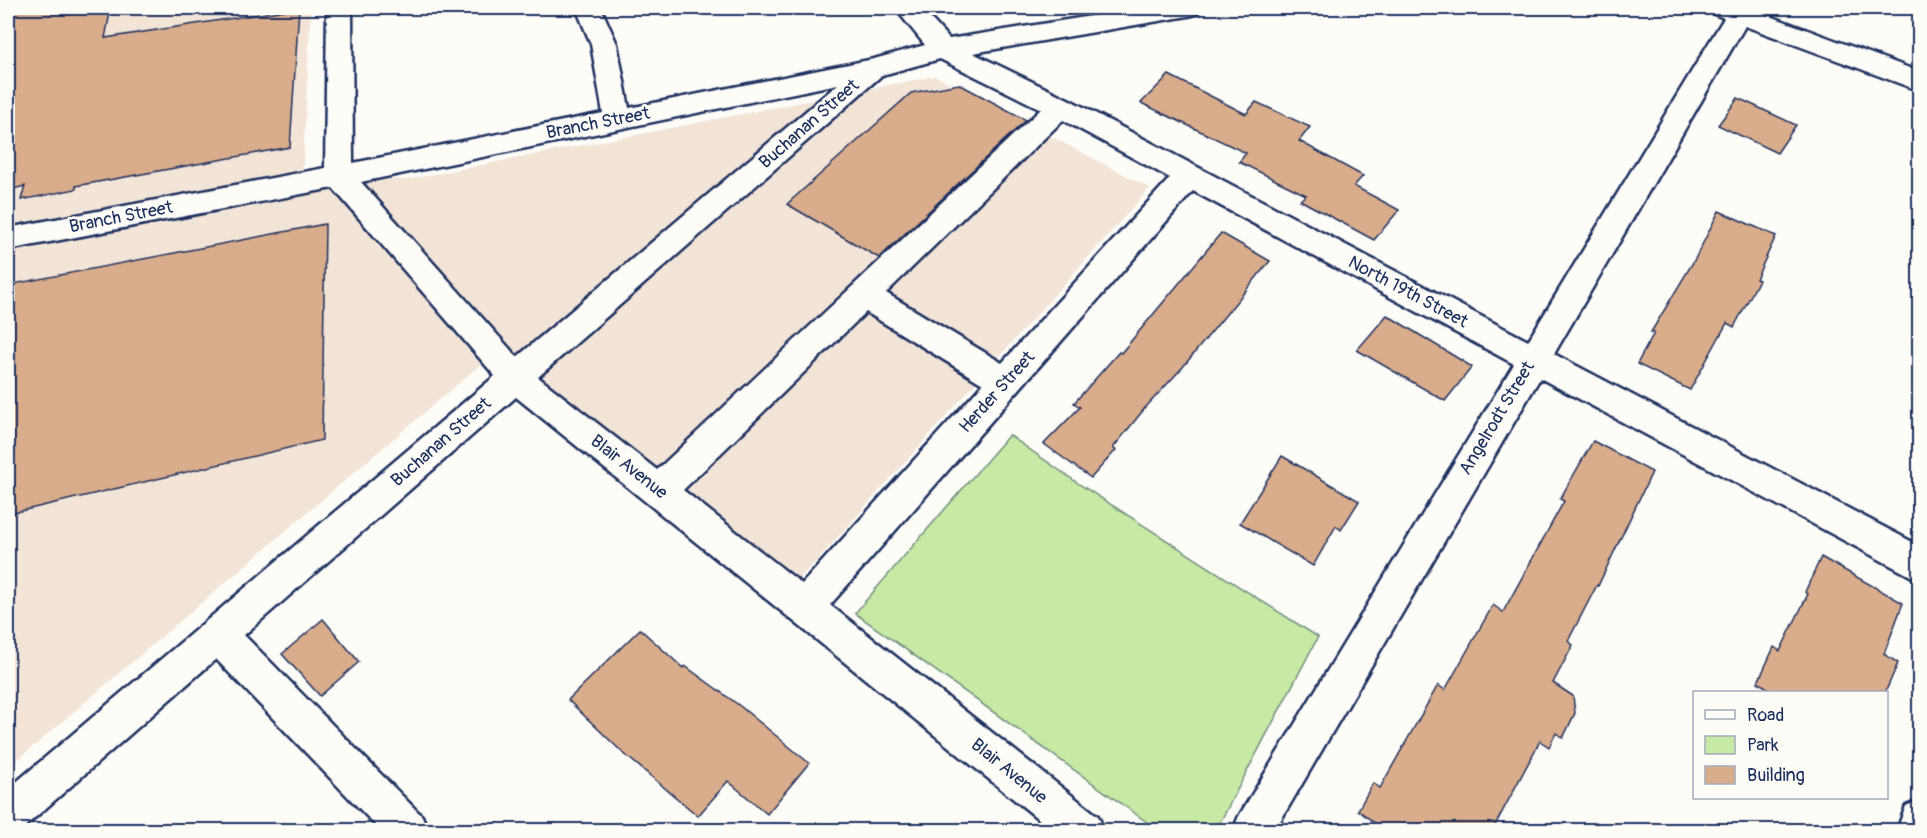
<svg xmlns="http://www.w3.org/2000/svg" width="1927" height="838" font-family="Pangolin,sans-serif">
  <rect width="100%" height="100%" fill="#fdfcf7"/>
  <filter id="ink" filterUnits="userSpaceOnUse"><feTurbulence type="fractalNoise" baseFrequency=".0167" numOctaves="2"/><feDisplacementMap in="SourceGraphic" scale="12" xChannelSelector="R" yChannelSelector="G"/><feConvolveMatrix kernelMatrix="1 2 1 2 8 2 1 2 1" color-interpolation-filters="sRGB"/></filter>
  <g filter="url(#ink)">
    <!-- built -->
    <polygon fill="#f2e4d7" points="8,8 311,8 302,182 339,176 405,180 935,76 1150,188 813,565 785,591 494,353 8,768"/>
    <!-- green -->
    <polygon fill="#c6e9a3" stroke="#708c80" stroke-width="1.5" points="1009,435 1082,486 1318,637 1216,830 1158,830 855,613"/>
    <!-- building -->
    <g fill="#d9ac8b" stroke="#1b2f5e" stroke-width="1.5">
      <polygon points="8,8 111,8 105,38 299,8 290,147 76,186 76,189 21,200 25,186 8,190"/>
      <polygon points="1169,75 1246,114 1256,102 1310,127 1299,141 1363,176 1354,186 1399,210 1374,240 1300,200 1306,195 1239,162 1246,153 1141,103"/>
      <polygon points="959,84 1026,120 879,258 787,204 911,93"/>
      <polygon points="1738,98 1796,125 1777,153 1718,125"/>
      <polygon points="1719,211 1776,236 1756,279 1759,280 1734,327 1727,323 1690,390 1637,364 1654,333 1651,332 1695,259"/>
      <polygon points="325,224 322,440 8,514 8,285"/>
      <polygon points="1221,233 1270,261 1182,368 1145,408 1113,448 1116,450 1091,478 1044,444 1080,407 1074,403 1119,352 1121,353"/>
      <polygon points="1387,315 1472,367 1445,401 1357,350"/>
      <polygon points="1593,441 1652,472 1598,586 1597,585 1568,641 1573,645 1553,683 1573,696 1575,713 1563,738 1556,733 1549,747 1540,741 1492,831 1385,831 1358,810 1373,783 1380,788 1438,685 1445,690 1493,605 1503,612 1564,501 1560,499"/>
      <polygon points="1282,456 1359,501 1341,530 1336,526 1313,566 1240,523"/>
      <polygon points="1821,557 1903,603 1884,654 1898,663 1885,693 1775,693 1758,682 1774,647 1780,651 1808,594 1805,592"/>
      <polygon points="323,619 359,662 320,696 282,654"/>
      <polygon points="640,629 683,668 685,666 740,706 809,763 767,814 728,781 698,816 622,752 568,700"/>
    </g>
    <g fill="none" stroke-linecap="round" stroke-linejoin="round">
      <!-- minor casing -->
      <g stroke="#1b2f5e" stroke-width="5">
        <g id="minor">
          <path d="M327,8H352L353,163L603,113L591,44L576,8H601L617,44L629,108L874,59L925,45L895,8H921L949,39L1141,8H1200L1197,14L1188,16L973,53L1070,100L1528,341L1724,18L1714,14L1711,8H1755L1754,10L1920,72V91L1745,26L1554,354L1920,546V581L1540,378L1275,830H1233L1239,816L1514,364L1193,191L830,605L1098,816L1104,830H1052L516,397L244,635L422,816L428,830H380L216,659L22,829L8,830V789L495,376L333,188L8,250V228L325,168ZM940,59L1041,109L657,470L538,377L882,75ZM838,84L517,357L361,182ZM1063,120L1170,178L1002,363L886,293ZM866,312L983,384L802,584L683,490Z"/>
          <polygon points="1920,800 1920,830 1897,830 1906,806"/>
        </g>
      </g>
      <!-- minor -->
      <use href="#minor" fill="#fdfcf7" fill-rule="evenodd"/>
    </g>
  </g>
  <g text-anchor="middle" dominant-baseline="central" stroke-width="5" stroke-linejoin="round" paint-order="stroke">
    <!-- street labels -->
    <g font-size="18" fill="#1b2f5e" stroke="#fdfcf7">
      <text transform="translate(598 123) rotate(-11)">Branch Street</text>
      <text transform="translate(809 124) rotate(-41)">Buchanan Street</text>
      <text transform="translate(121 217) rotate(-11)">Branch Street</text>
      <text transform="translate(1408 292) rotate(28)">North 19th Street</text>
      <text transform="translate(997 392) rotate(-48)">Herder Street</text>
      <text transform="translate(1497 418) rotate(-59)">Angelrodt Street</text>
      <text transform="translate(441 442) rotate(-41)">Buchanan Street</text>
      <text transform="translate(629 467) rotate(38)">Blair Avenue</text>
      <text transform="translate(1009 771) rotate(39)">Blair Avenue</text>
    </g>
  </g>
  <!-- margin -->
  <rect width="1927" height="838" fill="none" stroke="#fdfcf7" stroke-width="30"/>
  <rect x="15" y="15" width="1897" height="808" fill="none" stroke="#1b2f5e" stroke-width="2" filter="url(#ink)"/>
  <!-- legend -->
  <rect x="1693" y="691" width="195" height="108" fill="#fdfcf7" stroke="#a3aaba" stroke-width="1.5"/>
  <rect x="1705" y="710" width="30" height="9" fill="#fdfcf7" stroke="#a3aaba" stroke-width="1.5"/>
  <text x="1747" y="721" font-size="18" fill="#1b2f5e">Road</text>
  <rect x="1705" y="736" width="30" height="18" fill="#c6e9a3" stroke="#a3aaba" stroke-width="1.5"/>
  <text x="1747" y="751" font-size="18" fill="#1b2f5e">Park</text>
  <rect x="1705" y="766" width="30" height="18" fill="#d9ac8b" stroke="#a3aaba" stroke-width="1.5"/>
  <text x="1747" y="781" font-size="18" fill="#1b2f5e">Building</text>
</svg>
